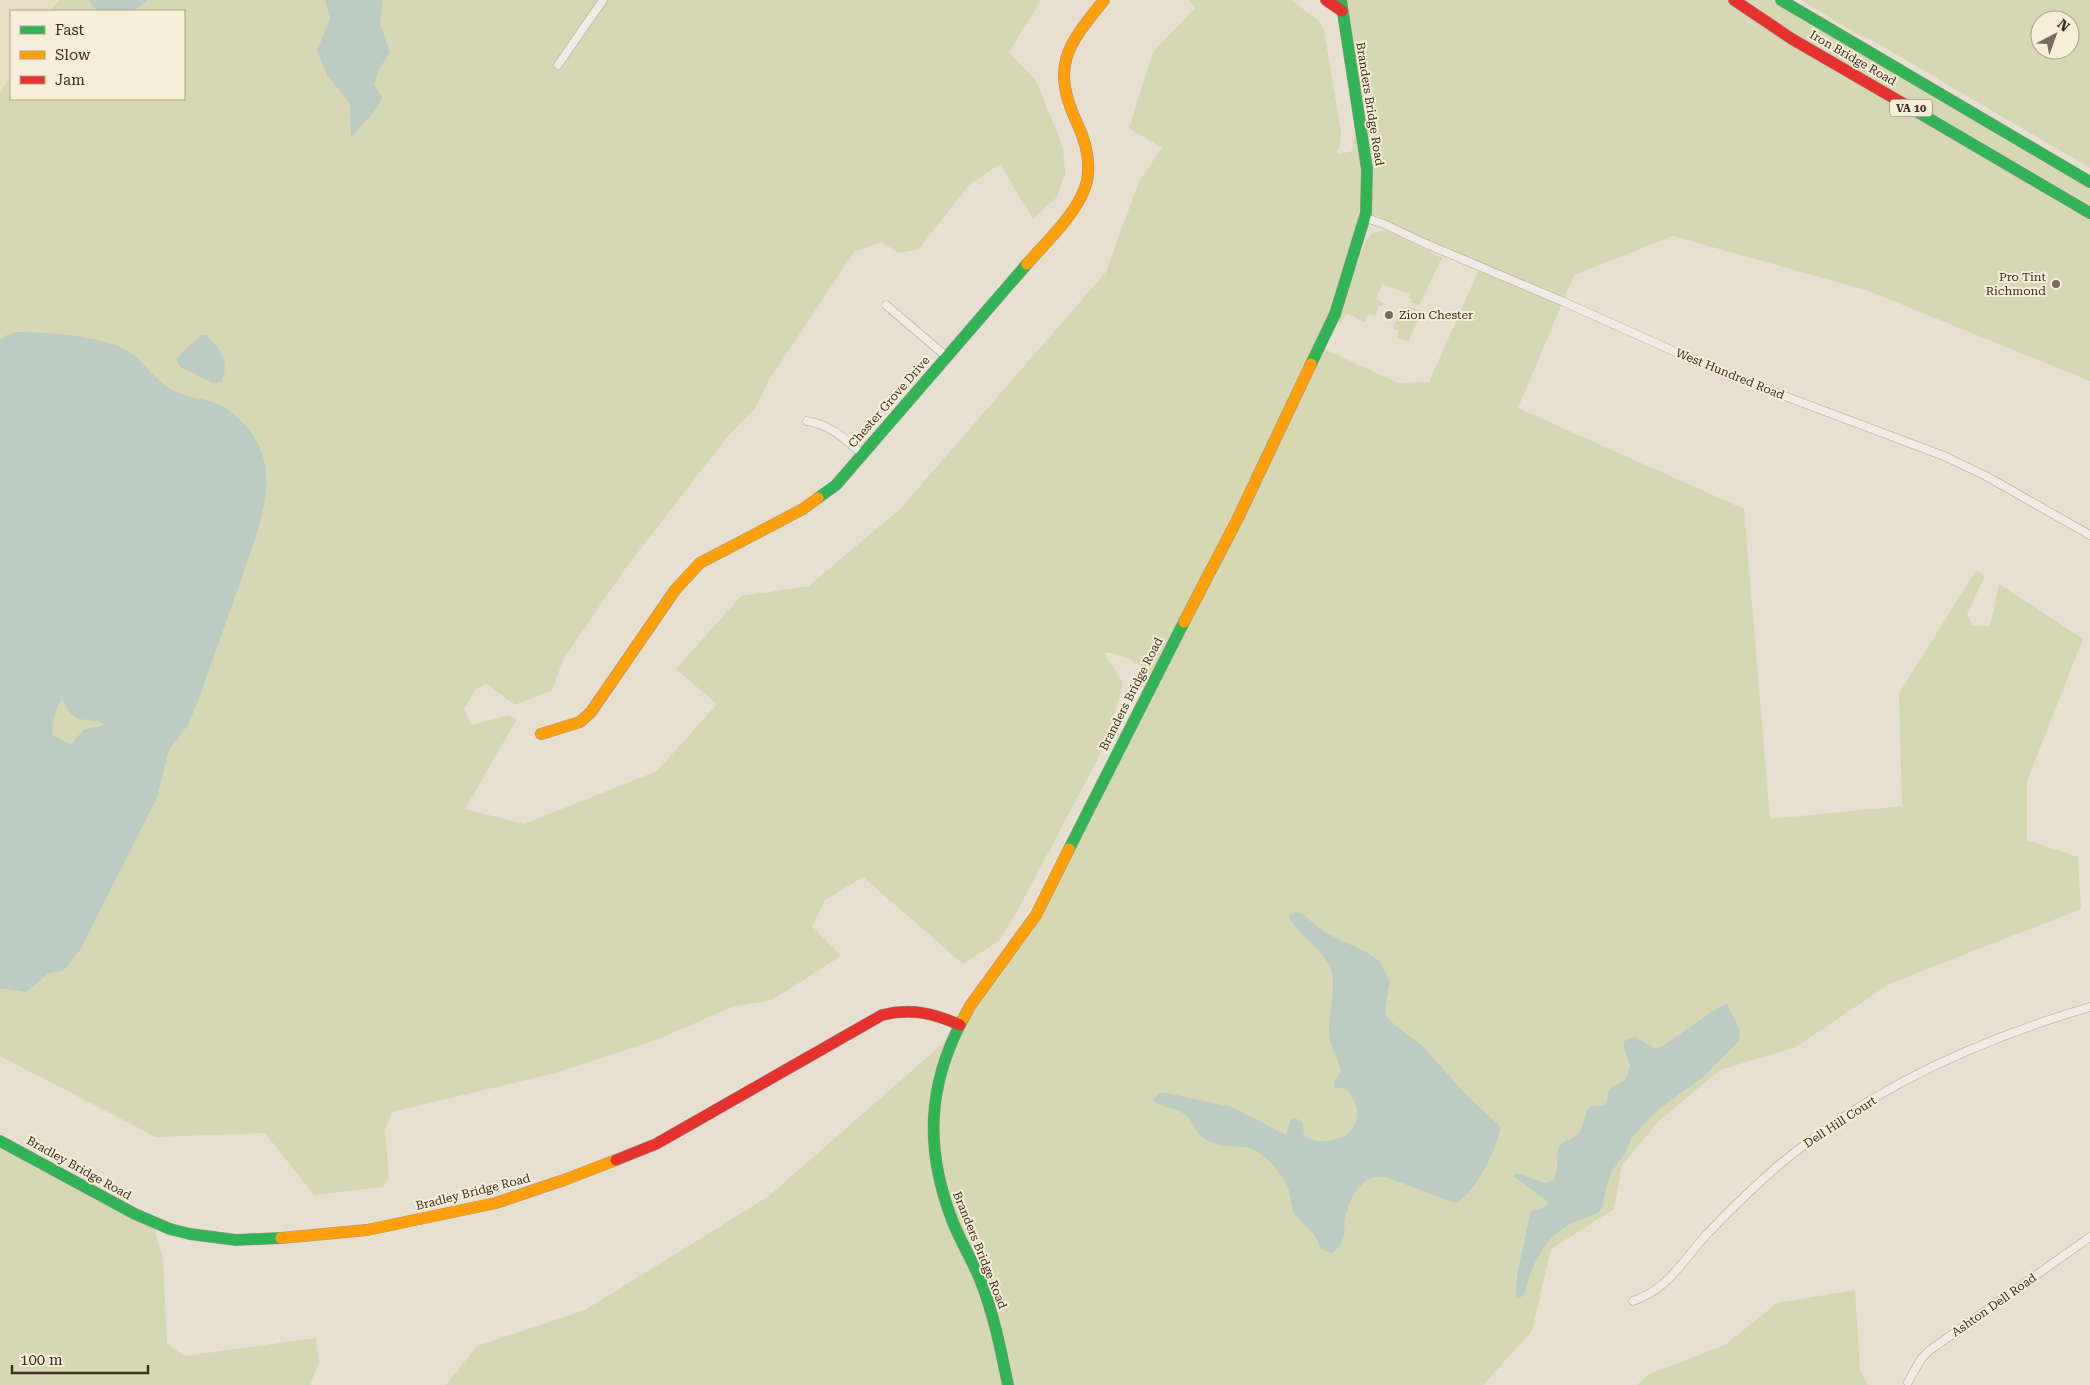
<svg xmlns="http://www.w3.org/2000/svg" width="2090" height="1385" font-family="'Roboto Serif',serif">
  <rect width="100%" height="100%" fill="#e7e0d1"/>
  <!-- farmland -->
  <polygon fill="#e6dfc2" points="0,0 60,0 49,11 11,11 11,76 0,92"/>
  <!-- green -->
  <g fill="#d6d7b3" fill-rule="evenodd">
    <path d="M60,0H1041L1009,52L1036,81L1063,147L1065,174L1056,198L1033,219L1000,164L969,185L919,249L898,253L882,242L854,252L769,380L755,408L728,436L625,569L564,658L552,690L515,705L486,683L475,690L464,709L472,725L509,715L517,719L465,809L524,824L657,771L717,704L676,669L741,596L809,586L901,508L1106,272L1139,181L1162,148L1129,128L1153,52L1195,8L1189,0H1291L1319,21L1324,30L1341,132L1340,147L1335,152L1340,154L1352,151L1355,132L1362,161L1363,200L1359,224L1330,312L1285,411L1151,675C1136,662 1124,652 1104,653L1123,683L1105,745L1018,910L999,941L963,964L863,877L825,900L812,926L841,956L772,1000L732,1007L656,1040L555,1073L392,1112L385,1130L389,1178L383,1187L314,1195L265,1133L156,1137L0,1056V92L11,76V99H184V11H49Z"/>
    <path d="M1341,0H1732L1806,49L2090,216V381L1866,290L1673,236L1574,275L1518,408L1744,509L1770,819L1902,806L1899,693L1976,570L1985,576L1967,614L1973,626H1990L1999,584L2083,639L2027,781V840L2078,857L2081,909L1889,984L1796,1047L1720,1070L1660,1120L1622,1165L1614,1209L1551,1249L1532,1331L1483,1385H1010L992,1309L943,1193L936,1164L934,1149L935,1107L942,1066C914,1148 949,1210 980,1282C994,1314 1002,1350 1007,1385H446L477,1346L585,1310L769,1196L955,1033L970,1006L1036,915L1320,347L1398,383L1429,382L1480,267L1424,243L1384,223L1366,218L1368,186L1367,168ZM1727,1003L1739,1028L1740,1040L1703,1077L1658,1110L1632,1137L1625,1153L1612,1171L1607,1185L1602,1209L1598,1213C1588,1217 1578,1220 1569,1225C1545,1237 1529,1269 1525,1295L1517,1299C1510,1283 1528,1233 1529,1214L1533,1210L1545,1207L1548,1203L1546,1200L1514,1175L1517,1173L1546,1183L1554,1179C1559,1167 1556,1157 1558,1148C1561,1140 1572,1140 1577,1135C1585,1128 1583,1115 1589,1107L1603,1105L1607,1101L1608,1092L1611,1088L1625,1080L1630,1066C1628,1055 1614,1039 1635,1037L1655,1048L1661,1047L1714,1010Z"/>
    <polygon points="1746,0 1776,0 2090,186 2090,205 1835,57 1785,27"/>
    <path d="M1801,0H2090V168L1870,39L1857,34ZM2040,20H2070V50H2040Z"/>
    <polygon points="1385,230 1443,258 1441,261 1440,261 1419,306 1411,302 1412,299 1408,298 1410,294 1382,284 1376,299 1384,303 1382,306 1379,306 1375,316 1369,314 1364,322 1346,313 1341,323 1338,322 1336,320 1366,240 1373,233"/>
    <polygon points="1409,306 1422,311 1408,342 1397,337 1399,331 1393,328 1400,313 1403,313 1405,307 1408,309"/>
    <polygon points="0,1145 154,1227 163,1260 167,1344 185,1356 316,1338 319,1363 310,1385 0,1385"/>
    <polygon points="1855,1290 1860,1369 1868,1385 1637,1385 1649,1374 1725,1345 1777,1303"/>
  </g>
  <!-- water -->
  <g fill="#bcccc2" fill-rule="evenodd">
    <path d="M89,0H148C132,16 120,11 99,11L94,8Z"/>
    <polygon points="325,0 383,0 380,24 390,52 378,71 374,85 382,96 379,106 351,138 350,103 328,77 317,51 330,19"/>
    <path d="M17,332C46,332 113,336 135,356C148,368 158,383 174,391C189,399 207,398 222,406C229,409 234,415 240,420C281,459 266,507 250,554L200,696L188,725L169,750L157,798L80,950L63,971L49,973L26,992L0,988V340L7,335ZM62,699C66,704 69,715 77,718C86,722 96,718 105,725L83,730L71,745L53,735C51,727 56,705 62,699Z"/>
    <path d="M201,335H206C220,350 231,360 221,382L212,383L181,367L177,362V358Z"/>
    <path d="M1296,912L1302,914L1326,933L1368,953L1379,961L1390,980L1385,1010L1386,1016L1396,1026L1423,1046L1466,1095L1500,1126C1500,1144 1473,1198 1455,1203L1386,1177C1362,1172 1349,1199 1345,1219C1344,1226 1345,1232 1343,1239C1341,1245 1337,1250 1331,1253L1321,1249C1315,1231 1308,1230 1297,1217C1291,1211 1291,1199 1289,1191C1284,1176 1270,1159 1256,1151C1246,1144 1230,1148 1219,1145C1213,1143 1203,1139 1199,1134C1193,1128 1192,1118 1183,1113C1174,1107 1161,1108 1152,1100L1160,1093H1167L1232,1107L1286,1135L1290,1121L1294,1118L1301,1121L1303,1124L1304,1136C1328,1151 1370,1132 1354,1101C1352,1097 1349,1091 1345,1089C1341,1087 1338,1089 1334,1088L1335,1080L1341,1072C1339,1058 1329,1047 1329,1032C1328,1011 1338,987 1330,967C1321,947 1299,936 1289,917L1290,914Z"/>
    <path d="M1727,1003L1739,1028L1740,1040L1703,1077L1658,1110L1632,1137L1625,1154L1612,1171L1607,1185L1602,1209L1598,1213C1588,1217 1578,1220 1569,1225C1545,1237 1529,1269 1525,1295L1517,1299C1511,1282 1528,1234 1529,1214L1533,1210L1545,1207L1548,1203L1546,1200L1513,1176L1517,1173L1546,1183L1554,1179C1559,1167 1556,1157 1558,1148C1561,1140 1572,1140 1577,1135C1585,1128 1583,1115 1589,1107L1603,1105L1607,1101L1608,1092L1611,1088L1625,1080L1630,1066C1628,1055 1614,1038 1635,1037L1655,1048L1661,1047L1714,1010Z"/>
  </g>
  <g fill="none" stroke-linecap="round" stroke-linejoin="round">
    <!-- street casing -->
    <g stroke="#ada599" stroke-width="9">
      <g id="street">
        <polyline points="558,65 603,0"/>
        <polyline points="1366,218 1384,224 1424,243 1564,302 1718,371 1944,456 1986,476 2090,535"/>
        <polyline points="886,305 947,357"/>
        <path d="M807,421C831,425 845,439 862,454"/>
        <path d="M1633,1301C1669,1289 1682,1261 1707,1234C1733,1207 1760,1180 1790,1156C1876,1086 1984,1038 2090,1007"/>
        <polyline points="1908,1382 1921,1359 1930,1350 2090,1237"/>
      </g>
    </g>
    <!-- fast casing -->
    <g stroke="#9c958a" stroke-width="12">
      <g id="fast">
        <polyline points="1781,0 2090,182"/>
        <polyline points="1904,104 2090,213"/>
        <polyline points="1311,364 1335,314 1366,213 1367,169 1341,0"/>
        <polyline points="818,498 836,485 1027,264"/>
        <polyline points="1069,849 1184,622"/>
        <path d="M963,1019C927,1086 925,1149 952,1220C960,1241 973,1261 981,1282C994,1315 1001,1351 1008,1385"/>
        <polyline points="0,1141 135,1214 170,1229 190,1234 236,1240 281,1238"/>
      </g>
    </g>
    <!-- slow casing -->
    <g stroke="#9c958a" stroke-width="12">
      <g id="slow">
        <path d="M1027,264C1047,241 1080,211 1087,181C1091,161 1086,142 1077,123C1050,65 1068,45 1104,0"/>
        <polyline points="1184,622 1238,518 1311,364"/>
        <polyline points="541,734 580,722 591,712 675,590 700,563 803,509 818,498"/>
        <polyline points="963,1019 970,1006 1036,915 1069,849"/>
        <polyline points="281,1238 367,1230 496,1203 564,1180 616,1160"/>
      </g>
    </g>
    <!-- jam casing -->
    <g stroke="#9c958a" stroke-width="12">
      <g id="jam">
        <polyline points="1326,0 1342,11"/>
        <polyline points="1734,0 1792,39 1904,104"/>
        <path d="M616,1160L656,1144L882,1015C911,1008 933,1013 960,1025"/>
      </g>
    </g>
    <!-- street -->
    <use href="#street" stroke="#efebe3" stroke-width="8"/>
    <!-- fast -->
    <use href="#fast" stroke="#30b455" stroke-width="11"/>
    <!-- slow -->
    <use href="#slow" stroke="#ff9f0a" stroke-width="11"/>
    <!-- jam -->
    <use href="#jam" stroke="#e5322d" stroke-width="11"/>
  </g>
  <!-- markers -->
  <g fill="#786c5e" stroke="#f7eed8" stroke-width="2">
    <circle cx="2056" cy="284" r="5"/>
    <circle cx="1389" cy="315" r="5"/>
  </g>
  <g text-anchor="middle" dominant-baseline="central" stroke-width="4" stroke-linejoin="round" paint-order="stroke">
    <!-- shield labels -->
    <rect fill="#f7eed8" stroke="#756857" stroke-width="1" x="1890" y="99.5" width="42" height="17" rx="4"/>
    <g font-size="11" font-weight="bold" fill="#3d2e20">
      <text x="1911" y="108">VA 10</text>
    </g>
    <!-- street labels -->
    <g font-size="12" fill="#3d2e20" stroke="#f7eed8">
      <text transform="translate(1853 58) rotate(30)">Iron Bridge Road</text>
      <text transform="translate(1370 104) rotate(81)">Branders Bridge Road</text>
      <text transform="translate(1730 374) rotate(22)">West Hundred Road</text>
      <text transform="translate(889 402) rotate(-49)">Chester Grove Drive</text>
      <text transform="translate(1131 694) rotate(-63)">Branders Bridge Road</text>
      <text transform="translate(1840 1122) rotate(-33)">Dell Hill Court</text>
      <text transform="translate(79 1168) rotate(29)">Bradley Bridge Road</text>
      <text transform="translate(473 1192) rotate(-14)">Bradley Bridge Road</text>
      <text transform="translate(980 1250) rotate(68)">Branders Bridge Road</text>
      <text transform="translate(1994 1305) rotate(-35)">Ashton Dell Road</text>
    </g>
    <!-- poi labels -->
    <g font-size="12" fill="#3d2e20" stroke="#f7eed8" text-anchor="end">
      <text x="2046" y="277">Pro Tint<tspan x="2046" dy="14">Richmond</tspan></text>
      <text x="1399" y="315" text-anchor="start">Zion Chester</text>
    </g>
  </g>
  <!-- legend -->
  <rect x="10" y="10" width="175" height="90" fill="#f7eed8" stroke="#ada18e"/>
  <rect x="20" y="26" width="25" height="8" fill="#30b455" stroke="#ada18e"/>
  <text x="55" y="35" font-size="15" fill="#3d2e20">Fast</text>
  <rect x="20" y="51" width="25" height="8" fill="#ff9f0a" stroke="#ada18e"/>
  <text x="55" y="60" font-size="15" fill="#3d2e20">Slow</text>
  <rect x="20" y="76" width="25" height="8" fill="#e5322d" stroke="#ada18e"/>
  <text x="55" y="85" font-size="15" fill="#3d2e20">Jam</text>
  <!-- north arrow -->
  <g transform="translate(2055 35) rotate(41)"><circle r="24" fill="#f7eed8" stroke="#ada18e"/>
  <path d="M0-4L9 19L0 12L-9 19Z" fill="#786c5e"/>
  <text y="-8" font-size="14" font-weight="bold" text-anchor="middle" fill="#3d2e20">N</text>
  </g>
  <!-- scale -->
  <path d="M12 1365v8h136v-8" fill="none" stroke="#3d2e20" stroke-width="2.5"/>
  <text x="20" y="1365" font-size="15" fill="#3d2e20" stroke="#f7eed8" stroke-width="4" paint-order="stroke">100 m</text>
</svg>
